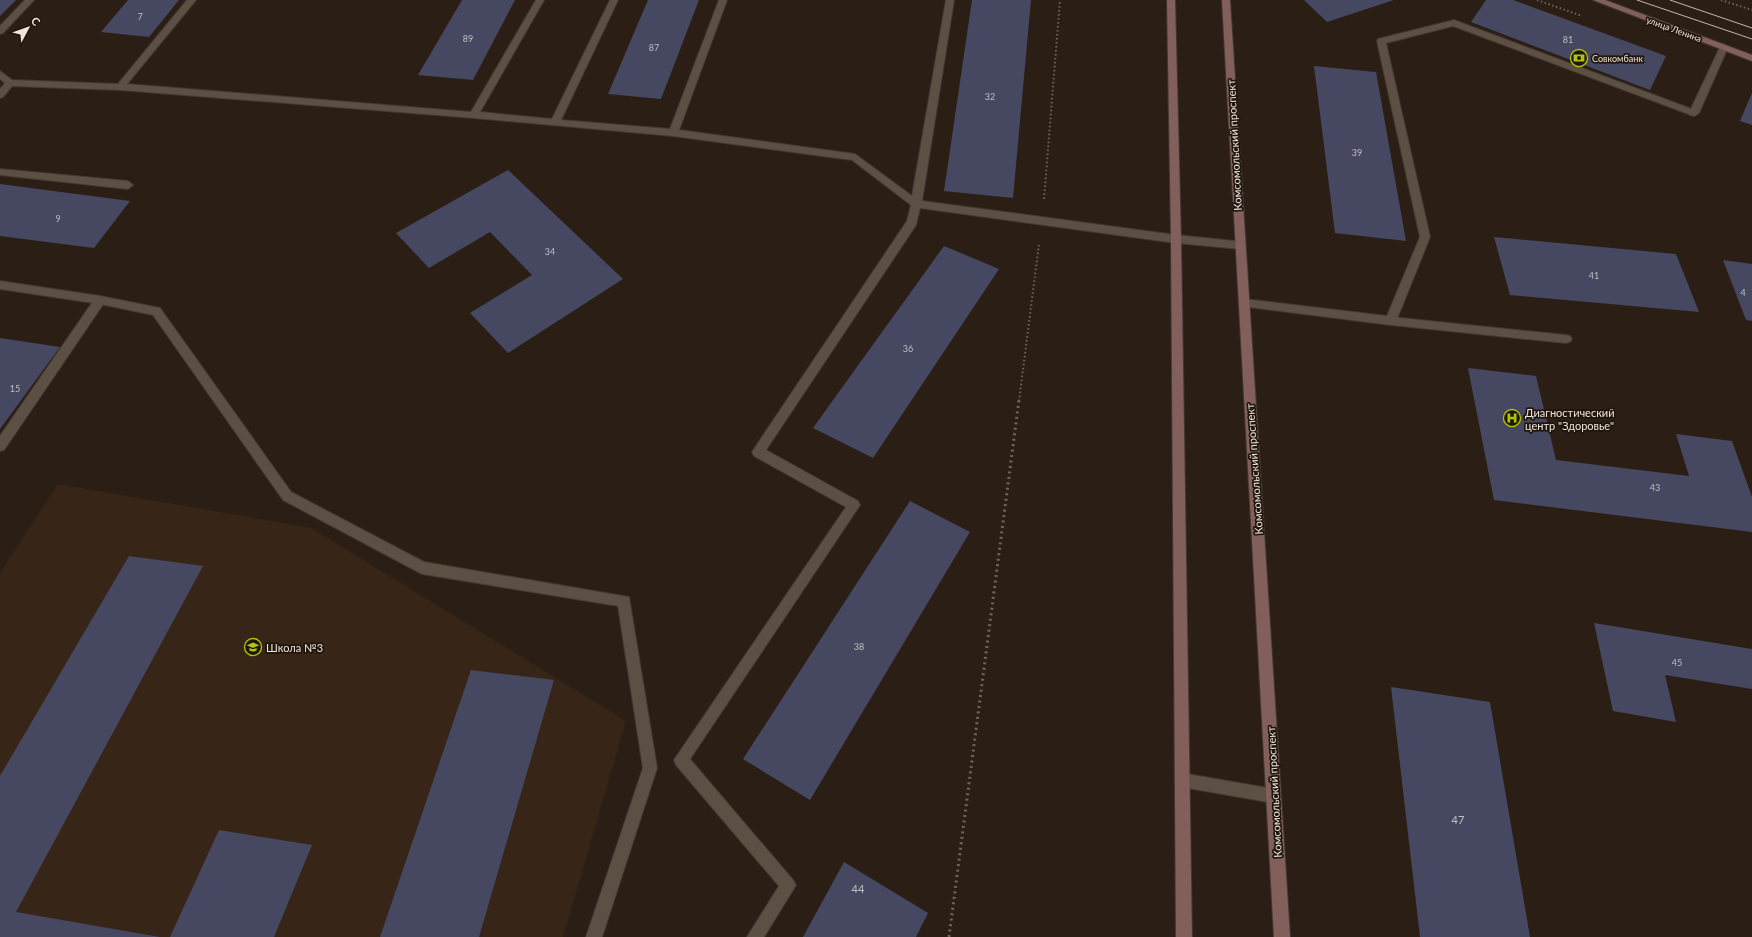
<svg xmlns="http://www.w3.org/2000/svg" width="1752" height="937" font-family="Lato,sans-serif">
  <rect width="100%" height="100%" fill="#2b1f15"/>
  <!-- built -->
  <polygon fill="#372617" points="58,484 311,528 626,721 563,937 0,937 0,573"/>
  <!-- building -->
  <g fill="#464861">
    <polygon points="0,0 16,0 0,16"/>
    <polygon points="128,0 179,0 149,37 101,32"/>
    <polygon points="462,0 515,0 473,80 418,75"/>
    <polygon points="648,0 699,0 661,99 608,94"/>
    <polygon points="972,0 1031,0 1013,198 944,191"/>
    <polygon points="1304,0 1394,0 1327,22"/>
    <polygon points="1486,0 1513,0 1666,56 1650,90 1471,22"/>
    <polygon points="1314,66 1376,72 1406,241 1335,233"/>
    <polygon points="1752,93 1752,125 1740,121"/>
    <polygon points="508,170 623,279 508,353 470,313 532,275 490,232 429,268 396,233"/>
    <polygon points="0,184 130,201 94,248 0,236"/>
    <polygon points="1494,237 1676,254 1699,312 1510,295"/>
    <polygon points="944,246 999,269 873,458 813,428"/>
    <polygon points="1723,260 1752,264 1752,321 1746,320"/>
    <polygon points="0,338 60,347 0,429"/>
    <polygon points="1468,368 1536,376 1556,460 1689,476 1676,434 1732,441 1752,497 1752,532 1494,500"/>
    <polygon points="910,501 970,532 810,800 743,759"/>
    <polygon points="129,556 203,566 16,912 160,937 0,937 0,776"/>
    <polygon points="1594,623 1752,649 1752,689 1665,675 1676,722 1613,711"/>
    <polygon points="471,670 554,680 479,937 380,937"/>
    <polygon points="1391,687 1490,702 1530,937 1420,937"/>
    <polygon points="219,830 312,845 274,937 170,937"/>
    <polygon points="844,862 928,913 916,937 803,937"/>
  </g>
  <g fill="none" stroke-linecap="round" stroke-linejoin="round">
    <!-- lane casing -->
    <g stroke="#433932" stroke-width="2">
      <g id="lane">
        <polygon points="1724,44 1728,47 1699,113 1694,116 1691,115 1689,113 1720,47"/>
        <polygon points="100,296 105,300 104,303 4,450 0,451 0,436 96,297"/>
        <polygon points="1391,317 1566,335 1570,336 1572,339 1570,342 1566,343 1391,325 1387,324 1386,321 1387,318"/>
      </g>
    </g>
    <!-- street casing -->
    <g stroke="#433932" stroke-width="2">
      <g id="street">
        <polygon points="25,0 34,0 3,33 0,34 0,26"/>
        <polygon points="187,0 196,0 127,84 471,112 536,0 544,0 480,112 552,119 610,0 618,0 561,120 670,129 719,0 727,0 679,130 855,154 912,196 946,0 954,0 922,201 1176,235 1244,242 1245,245 1240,249 1176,243 920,208 916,225 766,450 858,501 860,505 690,759 793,880 796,885 793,890 764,937 747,937 779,886 676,765 674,760 846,507 754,456 752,452 907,221 911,205 852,160 673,136 474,118 120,90 12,86 3,97 0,98 0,89 5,83 0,79 0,71 12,80 118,84"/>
        <polygon points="1454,20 1697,111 1699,113 1694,116 1691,115 1453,26 1386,43 1430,237 1395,324 1391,325 1240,306 1239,303 1244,299 1387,316 1420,237 1377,41 1378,39"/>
        <polygon points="0,169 128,181 133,185 128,189 0,175"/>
        <polygon points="0,281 100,296 160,308 291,492 424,562 629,597 657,768 602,937 586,937 643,768 618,606 422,574 283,500 153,315 100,304 0,289"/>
        <polygon points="1182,773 1274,789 1279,791 1281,796 1279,801 1274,803 1182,787 1177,785 1175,780 1177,775"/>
      </g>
    </g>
    <!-- secondary casing -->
    <g stroke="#433932" stroke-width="2">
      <g id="secondary">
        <polygon points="1167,0 1175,0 1181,239 1192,937 1176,937 1171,239"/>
        <polygon points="1222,0 1230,0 1290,937 1274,937"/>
        <polygon points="1593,0 1605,0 1752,55 1752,61"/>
      </g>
    </g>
    <!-- path-far1 -->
    <g stroke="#70655c" stroke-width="2" stroke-dasharray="1.5 2.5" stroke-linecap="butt">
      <polyline points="1537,0 1582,16"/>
      <polyline points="1721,0 1752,10"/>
      <polyline points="1044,199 1060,0"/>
      <polyline points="1019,401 1039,244"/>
    </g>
    <!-- path -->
    <polyline stroke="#70655c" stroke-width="3" stroke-dasharray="2 3.5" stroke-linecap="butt" points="949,937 1019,400"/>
    <!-- lane -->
    <use href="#lane" fill="#5c4f43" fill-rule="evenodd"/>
    <!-- street -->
    <use href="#street" fill="#5c4f43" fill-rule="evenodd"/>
    <!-- secondary -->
    <use href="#secondary" fill="#825f5b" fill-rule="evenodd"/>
    <!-- tram -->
    <g stroke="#c0b7af" stroke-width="1">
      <polyline points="1637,0 1752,39"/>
      <polyline points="1670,0 1752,28"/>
    </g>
  </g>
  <!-- icons -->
  <defs>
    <g id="bank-ring" transform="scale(0.9)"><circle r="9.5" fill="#21160c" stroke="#afc508" stroke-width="1.5"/><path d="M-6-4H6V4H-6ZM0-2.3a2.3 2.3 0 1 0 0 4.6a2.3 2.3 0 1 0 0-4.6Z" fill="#afc508"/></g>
    <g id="hospital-ring" transform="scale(0.9)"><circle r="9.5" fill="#21160c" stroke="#afc508" stroke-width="1.5"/><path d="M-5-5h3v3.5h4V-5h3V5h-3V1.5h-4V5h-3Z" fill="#afc508"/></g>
    <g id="school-ring" transform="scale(0.9)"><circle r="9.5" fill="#21160c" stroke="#afc508" stroke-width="1.5"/><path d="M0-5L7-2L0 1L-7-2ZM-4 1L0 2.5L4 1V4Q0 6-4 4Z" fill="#afc508"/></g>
  </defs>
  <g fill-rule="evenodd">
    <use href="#bank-ring" x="1579" y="58"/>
    <use href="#hospital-ring" x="1512" y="418"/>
    <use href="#school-ring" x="253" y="647"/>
  </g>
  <g text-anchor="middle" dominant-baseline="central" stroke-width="3.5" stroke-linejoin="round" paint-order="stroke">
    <!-- number labels -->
    <g font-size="9" fill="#c3bebf">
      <text x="140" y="16">7</text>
      <text x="468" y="38">89</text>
      <text x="1568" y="39">81</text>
      <text x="654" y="47">87</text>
      <text x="990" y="96">32</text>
      <text x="1357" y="152">39</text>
      <text x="58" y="218">9</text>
      <text x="550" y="251">34</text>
      <text x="1594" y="275">41</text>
      <text x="1743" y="292">4</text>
      <text x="908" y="348">36</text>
      <text x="15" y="388">15</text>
      <text x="1655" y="487">43</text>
      <text x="859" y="646">38</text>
      <text x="1677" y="662">45</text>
    </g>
    <!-- far-street labels -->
    <g font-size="9" fill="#ede5de" stroke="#21160c">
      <text transform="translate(1674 29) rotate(20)">улица Ленина</text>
    </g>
    <!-- far-poi labels -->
    <g font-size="9" fill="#ede5de" stroke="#21160c" text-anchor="start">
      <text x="1592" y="58">Совкомбанк</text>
    </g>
    <!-- street labels -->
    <g font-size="11" fill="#ede5de" stroke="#21160c">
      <text transform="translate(1234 145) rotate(-93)">Комсомольский проспект</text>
      <text transform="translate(1254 469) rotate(-94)">Комсомольский проспект</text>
      <text transform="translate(1274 792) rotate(-93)">Комсомольский проспект</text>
    </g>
    <!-- poi labels -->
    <g font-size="11" fill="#ede5de" stroke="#21160c" text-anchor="start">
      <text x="1525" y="412">Диагностический<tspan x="1525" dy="13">центр "Здоровье"</tspan></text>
      <text x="266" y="647">Школа №3</text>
    </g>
    <!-- near-number labels -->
    <g font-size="11" fill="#c3bebf">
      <text x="1458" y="819">47</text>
      <text x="858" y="888">44</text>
    </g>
  </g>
  <!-- north arrow -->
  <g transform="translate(28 28) rotate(49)" stroke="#21160c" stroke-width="3" paint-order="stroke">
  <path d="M0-3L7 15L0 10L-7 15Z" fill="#ede5de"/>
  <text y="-6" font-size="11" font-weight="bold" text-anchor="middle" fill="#ede5de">С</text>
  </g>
</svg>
